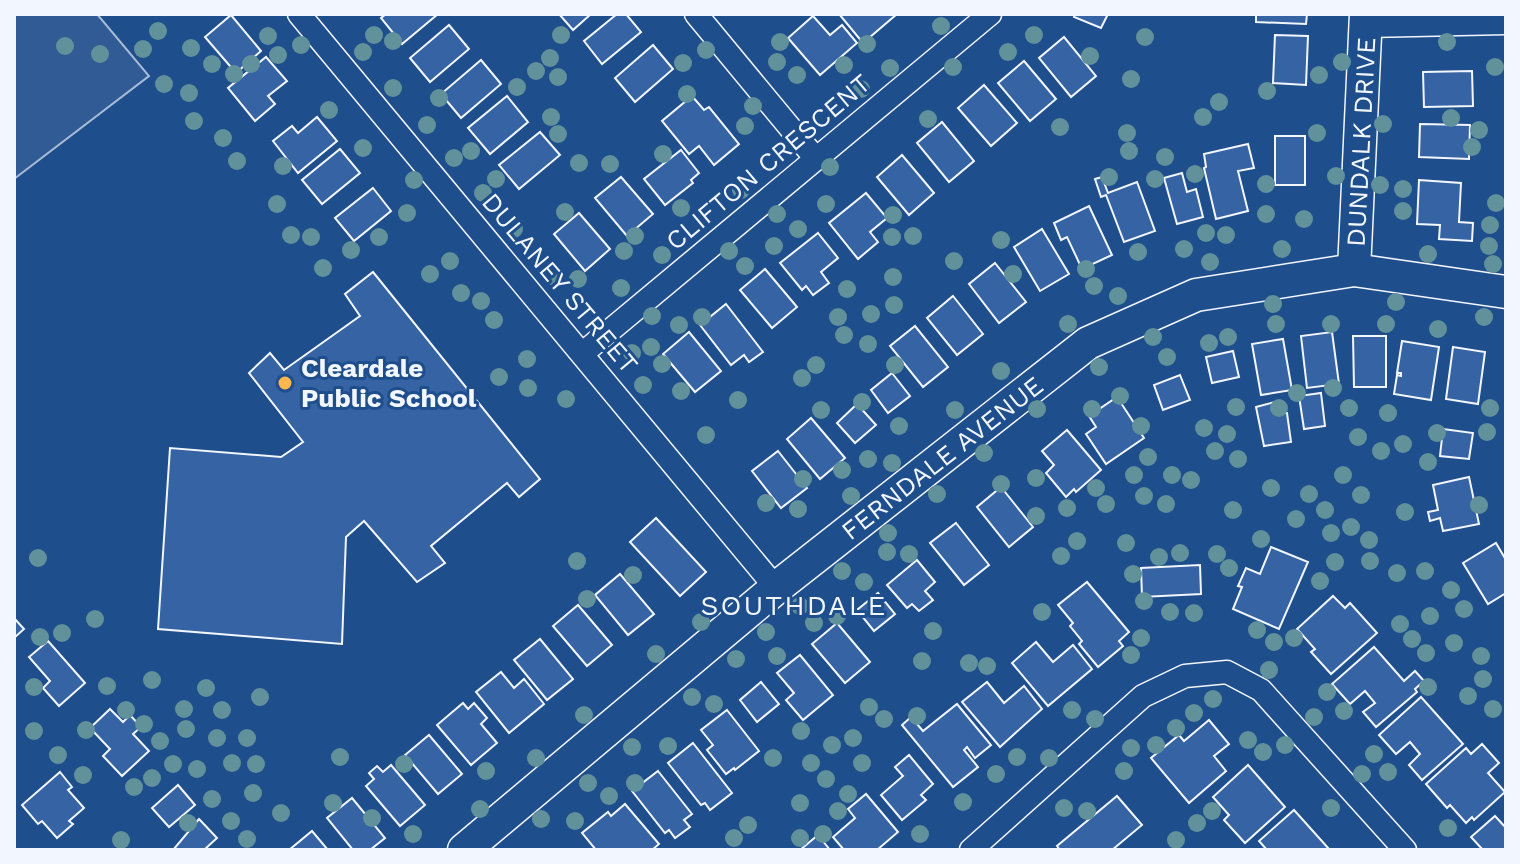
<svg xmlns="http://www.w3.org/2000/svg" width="1520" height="864" font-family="'Work Sans',sans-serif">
  <rect width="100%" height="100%" fill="#1f4e8c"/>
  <!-- green -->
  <polygon fill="#305b95" stroke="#a8bbd7" stroke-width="2" points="14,14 97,14 149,76 14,179"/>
  <!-- building -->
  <g fill="#3563a3" stroke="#f2f6ff" stroke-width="2">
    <polygon points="386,14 438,14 402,44 381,18"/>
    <polygon points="559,14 591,14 573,30"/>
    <polygon points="617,14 626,14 641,32 602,64 584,41"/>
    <polygon points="839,14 897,14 863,43"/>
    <polygon points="1075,14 1108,14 1101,28 1074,17"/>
    <polygon points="1256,14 1307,14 1306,24 1256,22"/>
    <polygon points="231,15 261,51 236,73 205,37"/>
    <polygon points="813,16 830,35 842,25 857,43 820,75 788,38"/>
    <polygon points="449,25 469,49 430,82 410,58"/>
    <polygon points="1275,35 1308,36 1306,85 1273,83"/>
    <polygon points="1064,37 1096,76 1071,97 1039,58"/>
    <polygon points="653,45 673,69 635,102 615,78"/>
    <polygon points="266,57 287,81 268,96 275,104 255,121 228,88"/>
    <polygon points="481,60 501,84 461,118 441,94"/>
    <polygon points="1024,61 1056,99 1030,121 998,83"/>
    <polygon points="1472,71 1473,106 1424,107 1423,72"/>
    <polygon points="984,85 1017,123 991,146 958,108"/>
    <polygon points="507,96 528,122 490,154 468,128"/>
    <polygon points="692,96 704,110 709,107 739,144 714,165 699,146 689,154 662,121"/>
    <polygon points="317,117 337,141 298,173 273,141 292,126 298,133"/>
    <polygon points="942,122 974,161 949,182 917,143"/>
    <polygon points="1420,124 1470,125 1469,159 1419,157"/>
    <polygon points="540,132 560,155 519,189 499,165"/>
    <rect x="1275" y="136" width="30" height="49"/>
    <polygon points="1248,144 1254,168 1238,171 1248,211 1216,219 1204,168 1206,167 1204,154"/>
    <polygon points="340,149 360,173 322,204 302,180"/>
    <polygon points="681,150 699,173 691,180 693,183 665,205 644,179"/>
    <polygon points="902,155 934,193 909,215 877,177"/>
    <polygon points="1182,173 1187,192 1196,189 1203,217 1177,224 1164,178"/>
    <polygon points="621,177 653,214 627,236 595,198"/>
    <polygon points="1102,177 1108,193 1137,182 1155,231 1124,242 1106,195 1101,197 1095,179"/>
    <polygon points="1419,180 1461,183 1459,222 1473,223 1472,241 1439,239 1440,225 1417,224"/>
    <polygon points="373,188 391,211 354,241 335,218"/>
    <polygon points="866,193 887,218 870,232 878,242 858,259 829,223"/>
    <polygon points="1089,206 1112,255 1082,269 1067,237 1061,240 1054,223"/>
    <polygon points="579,213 610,249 585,271 554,234"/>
    <polygon points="1042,229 1069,274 1040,291 1014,247"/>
    <polygon points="818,233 838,258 821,272 829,283 813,295 806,286 802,290 780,263"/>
    <polygon points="995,263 1026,302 999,323 969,284"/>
    <polygon points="765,269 797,307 772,328 740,290"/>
    <polygon points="373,272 540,479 519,497 507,483 431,546 445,563 417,582 364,521 346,537 342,644 158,629 170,448 281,457 303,442 249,373 270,353 284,370 360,316 345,294"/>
    <polygon points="953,296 983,334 957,355 927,318"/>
    <polygon points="726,304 763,352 749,362 744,355 731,365 700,325"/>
    <polygon points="915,326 948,367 923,387 890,346"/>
    <polygon points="689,332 721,371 695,392 663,354"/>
    <polygon points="1332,332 1339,384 1307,388 1301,336"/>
    <polygon points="1353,336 1386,336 1386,387 1354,387"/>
    <polygon points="1283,339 1292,390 1261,395 1252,344"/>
    <polygon points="1402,341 1439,347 1431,400 1394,394 1397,375 1401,376 1401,373 1397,373"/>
    <polygon points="1453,347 1485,352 1478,404 1446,399"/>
    <polygon points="1233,351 1239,377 1212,383 1206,357"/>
    <polygon points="892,373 910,396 888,413 871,390"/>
    <polygon points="1180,375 1190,400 1163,410 1154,385"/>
    <polygon points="1321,393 1325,426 1304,429 1299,396"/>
    <polygon points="1117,397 1144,438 1106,464 1086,434 1096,427 1089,416"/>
    <polygon points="1275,402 1278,413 1287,413 1291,442 1264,446 1256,407"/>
    <polygon points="857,404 876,425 855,443 837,423"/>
    <polygon points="811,418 845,458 820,479 787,439"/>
    <polygon points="1443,429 1473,433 1469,459 1440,456"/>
    <polygon points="1067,430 1101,470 1076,492 1074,489 1066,497 1046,473 1054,465 1042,451"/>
    <polygon points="778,451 807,488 781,508 752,471"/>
    <polygon points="1469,477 1479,524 1443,531 1440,518 1430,521 1428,512 1438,510 1433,485"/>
    <polygon points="1001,487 1033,527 1009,547 977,507"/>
    <polygon points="656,518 706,572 680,596 630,542"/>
    <polygon points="956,523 989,565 964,585 930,543"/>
    <polygon points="1496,543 1506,560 1506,593 1488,604 1463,563"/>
    <polygon points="1271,547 1308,562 1279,629 1233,609 1242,587 1238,586 1246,568 1260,574"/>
    <polygon points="917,560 935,582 925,591 933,600 919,611 912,604 907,608 887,585"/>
    <polygon points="1200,565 1201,594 1142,597 1141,568"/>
    <polygon points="620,574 654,614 628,635 595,595"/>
    <polygon points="1087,582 1129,632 1119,641 1123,646 1098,667 1079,644 1082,641 1070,626 1073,623 1058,605"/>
    <polygon points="878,593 895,614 874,631 857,610"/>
    <polygon points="1333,596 1345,608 1350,603 1377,633 1331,674 1311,652 1315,649 1297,629"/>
    <polygon points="578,605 612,645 587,666 553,626"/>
    <polygon points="14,618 24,629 14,638"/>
    <polygon points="837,623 870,662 845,683 812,644"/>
    <polygon points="540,639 573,679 547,700 514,660"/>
    <polygon points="48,641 85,683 59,706 43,688 50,681 29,657"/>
    <polygon points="1036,642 1053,662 1073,645 1092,669 1048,706 1012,663"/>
    <polygon points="1374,647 1404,681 1415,671 1424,681 1415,689 1417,692 1376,727 1363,712 1375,703 1365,691 1350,704 1332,684"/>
    <polygon points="800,655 833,695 803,720 786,700 794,693 777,673"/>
    <polygon points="501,672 514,688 524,679 544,704 509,733 476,692"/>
    <polygon points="761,682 779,704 757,722 740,700"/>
    <polygon points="987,682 1004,703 1024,686 1042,709 1000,747 962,702"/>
    <polygon points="1421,697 1463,744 1422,780 1409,765 1420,754 1410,742 1396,754 1379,735"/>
    <polygon points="463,703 468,709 474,703 487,718 481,724 497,743 471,765 437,725"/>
    <polygon points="957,704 991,745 975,758 967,747 964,750 978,767 953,787 902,725 911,717 923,731"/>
    <polygon points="110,709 123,722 130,715 141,727 133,734 149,751 122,776 103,756 110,749 90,728"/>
    <polygon points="727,710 759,751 735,770 734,768 726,774 707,750 713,745 701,730"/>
    <polygon points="1209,720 1229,744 1214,756 1226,771 1189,803 1151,758 1179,735 1184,741"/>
    <polygon points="429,735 462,774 438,794 405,755"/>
    <polygon points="693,743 732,793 710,810 705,803 701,805 668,763"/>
    <polygon points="1482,744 1499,763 1488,773 1505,792 1474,820 1472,817 1466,823 1450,805 1447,808 1426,784 1466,748 1471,754"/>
    <polygon points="909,755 933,784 921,795 926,800 902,820 881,795 903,776 895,767"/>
    <polygon points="391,765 425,805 400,826 366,786 374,779 369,773 377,766 383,772"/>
    <polygon points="1248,765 1285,807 1245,843 1224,820 1229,815 1213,797"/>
    <polygon points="658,771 692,814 684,820 690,827 675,838 669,830 665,833 632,791"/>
    <polygon points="60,772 72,787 68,790 84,808 69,821 73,824 57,838 42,821 38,824 22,805"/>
    <polygon points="178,785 195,805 169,827 152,808"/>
    <polygon points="866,794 898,832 877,850 844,850 833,837 855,818 848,809"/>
    <polygon points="1117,796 1142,825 1112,850 1060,850 1057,846"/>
    <polygon points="352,798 385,838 370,850 353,850 327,818"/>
    <polygon points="625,804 659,844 652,850 596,850 582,833 608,812 611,816"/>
    <polygon points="1294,810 1329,849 1327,850 1267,850 1259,841"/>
    <polygon points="1495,816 1506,828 1506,850 1483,850 1471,837"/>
    <polygon points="199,819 217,838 204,850 173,850"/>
    <polygon points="312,831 328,850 289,850"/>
    <polygon points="818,835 830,850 800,850"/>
  </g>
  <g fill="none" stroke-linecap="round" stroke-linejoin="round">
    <!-- street casing -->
    <g stroke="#f2f6ff" stroke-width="25">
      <g id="street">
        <polyline points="299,14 776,588"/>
        <polyline points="696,14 816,159"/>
        <polyline points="1367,26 1506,23"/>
        <polyline points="583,353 990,14"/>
        <polyline points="971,850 1143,696 1185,676 1227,672 1261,690 1405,850"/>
      </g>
    </g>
    <!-- secondary casing -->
    <g stroke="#f2f6ff" stroke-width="35">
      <g id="secondary">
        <polyline points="1354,270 1366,14"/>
        <polyline points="464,850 776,588 1088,343 1196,295 1354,270 1506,292"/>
      </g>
    </g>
    <!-- street -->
    <use href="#street" stroke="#1f4e8c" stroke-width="22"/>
    <!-- secondary -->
    <use href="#secondary" stroke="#1f4e8c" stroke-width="32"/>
  </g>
  <!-- trees -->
  <g fill="#61919a">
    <circle cx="941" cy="26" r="9"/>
    <circle cx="158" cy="31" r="9"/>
    <circle cx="374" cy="35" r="9"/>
    <circle cx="561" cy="35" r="9"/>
    <circle cx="1034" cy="35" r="9"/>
    <circle cx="268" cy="36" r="9"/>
    <circle cx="1145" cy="37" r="9"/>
    <circle cx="393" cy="41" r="9"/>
    <circle cx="780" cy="42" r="9"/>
    <circle cx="1447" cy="42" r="9"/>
    <circle cx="867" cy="44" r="9"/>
    <circle cx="301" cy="45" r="9"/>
    <circle cx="65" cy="46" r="9"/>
    <circle cx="191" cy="48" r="9"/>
    <circle cx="143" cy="49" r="9"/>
    <circle cx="706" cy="50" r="9"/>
    <circle cx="363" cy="52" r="9"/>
    <circle cx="1008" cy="52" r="9"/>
    <circle cx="100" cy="54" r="9"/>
    <circle cx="278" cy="55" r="9"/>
    <circle cx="1090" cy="56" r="9"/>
    <circle cx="550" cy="58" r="9"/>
    <circle cx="777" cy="62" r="9"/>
    <circle cx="1342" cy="62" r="9"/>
    <circle cx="683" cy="63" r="9"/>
    <circle cx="212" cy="64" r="9"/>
    <circle cx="251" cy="64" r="9"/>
    <circle cx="844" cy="65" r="9"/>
    <circle cx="953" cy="67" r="9"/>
    <circle cx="1495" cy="67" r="9"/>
    <circle cx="890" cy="68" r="9"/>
    <circle cx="536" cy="71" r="9"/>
    <circle cx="234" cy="74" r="9"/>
    <circle cx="797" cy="75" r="9"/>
    <circle cx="1319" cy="75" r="9"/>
    <circle cx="558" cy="77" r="9"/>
    <circle cx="1131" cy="79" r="9"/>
    <circle cx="164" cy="84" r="9"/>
    <circle cx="517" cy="87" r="9"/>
    <circle cx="393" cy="88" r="9"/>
    <circle cx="861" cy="89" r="9"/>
    <circle cx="1267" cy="91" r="9"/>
    <circle cx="189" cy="93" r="9"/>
    <circle cx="687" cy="94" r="9"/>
    <circle cx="439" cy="98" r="9"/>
    <circle cx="1219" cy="102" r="9"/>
    <circle cx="753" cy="106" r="9"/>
    <circle cx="329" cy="110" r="9"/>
    <circle cx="551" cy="117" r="9"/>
    <circle cx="1203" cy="117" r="9"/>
    <circle cx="1451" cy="118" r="9"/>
    <circle cx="928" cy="119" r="9"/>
    <circle cx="194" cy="121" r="9"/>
    <circle cx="1383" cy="124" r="9"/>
    <circle cx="427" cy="125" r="9"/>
    <circle cx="745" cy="126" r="9"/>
    <circle cx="1060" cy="127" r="9"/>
    <circle cx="1479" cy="130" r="9"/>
    <circle cx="1127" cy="133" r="9"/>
    <circle cx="1317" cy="133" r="9"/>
    <circle cx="558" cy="134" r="9"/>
    <circle cx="223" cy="138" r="9"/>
    <circle cx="1472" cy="147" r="9"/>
    <circle cx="363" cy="148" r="9"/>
    <circle cx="471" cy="151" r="9"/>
    <circle cx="1129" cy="151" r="9"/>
    <circle cx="663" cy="154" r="9"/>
    <circle cx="1165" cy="157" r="9"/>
    <circle cx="454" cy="158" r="9"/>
    <circle cx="237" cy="161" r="9"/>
    <circle cx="579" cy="163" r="9"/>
    <circle cx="610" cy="164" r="9"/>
    <circle cx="283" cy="166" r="9"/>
    <circle cx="830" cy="167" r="9"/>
    <circle cx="1195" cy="174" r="9"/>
    <circle cx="1336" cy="176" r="9"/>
    <circle cx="1109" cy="177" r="9"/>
    <circle cx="496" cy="179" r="9"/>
    <circle cx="1155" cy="179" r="9"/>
    <circle cx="414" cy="180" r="9"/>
    <circle cx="1266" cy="184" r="9"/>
    <circle cx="1380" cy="185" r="9"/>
    <circle cx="1403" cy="189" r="9"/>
    <circle cx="741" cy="190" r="9"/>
    <circle cx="483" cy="193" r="9"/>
    <circle cx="1496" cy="203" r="9"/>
    <circle cx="277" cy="204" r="9"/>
    <circle cx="826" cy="204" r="9"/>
    <circle cx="681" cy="208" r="9"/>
    <circle cx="1403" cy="211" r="9"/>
    <circle cx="565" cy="212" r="9"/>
    <circle cx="407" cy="213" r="9"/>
    <circle cx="777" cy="214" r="9"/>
    <circle cx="1266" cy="214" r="9"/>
    <circle cx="893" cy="215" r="9"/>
    <circle cx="1304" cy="219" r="9"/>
    <circle cx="1490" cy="225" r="9"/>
    <circle cx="514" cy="229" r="9"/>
    <circle cx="798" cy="229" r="9"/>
    <circle cx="1206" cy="233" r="9"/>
    <circle cx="291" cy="235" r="9"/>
    <circle cx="1226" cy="235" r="9"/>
    <circle cx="635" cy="236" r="9"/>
    <circle cx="913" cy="236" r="9"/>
    <circle cx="311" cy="237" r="9"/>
    <circle cx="379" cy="237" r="9"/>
    <circle cx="892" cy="237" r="9"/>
    <circle cx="1001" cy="240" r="9"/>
    <circle cx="774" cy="246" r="9"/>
    <circle cx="1489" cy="246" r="9"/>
    <circle cx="1184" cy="249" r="9"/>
    <circle cx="1282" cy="249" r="9"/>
    <circle cx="351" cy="250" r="9"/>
    <circle cx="624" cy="251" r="9"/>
    <circle cx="729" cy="251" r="9"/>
    <circle cx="1138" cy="252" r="9"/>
    <circle cx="1428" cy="254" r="9"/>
    <circle cx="662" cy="255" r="9"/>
    <circle cx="450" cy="261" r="9"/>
    <circle cx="954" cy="261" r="9"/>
    <circle cx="1210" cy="262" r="9"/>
    <circle cx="1493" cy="264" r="9"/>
    <circle cx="745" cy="266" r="9"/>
    <circle cx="323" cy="268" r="9"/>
    <circle cx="1086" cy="269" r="9"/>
    <circle cx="430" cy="274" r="9"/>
    <circle cx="1013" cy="274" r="9"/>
    <circle cx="551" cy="276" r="9"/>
    <circle cx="893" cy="277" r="9"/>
    <circle cx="578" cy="279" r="9"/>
    <circle cx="1094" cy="286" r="9"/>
    <circle cx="621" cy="288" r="9"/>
    <circle cx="847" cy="289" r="9"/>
    <circle cx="461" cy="293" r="9"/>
    <circle cx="1118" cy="296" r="9"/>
    <circle cx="481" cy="301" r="9"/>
    <circle cx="1396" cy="302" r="9"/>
    <circle cx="1273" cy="304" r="9"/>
    <circle cx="894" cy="305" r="9"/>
    <circle cx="871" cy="314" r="9"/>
    <circle cx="652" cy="316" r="9"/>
    <circle cx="702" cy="317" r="9"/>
    <circle cx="838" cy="317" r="9"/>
    <circle cx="1484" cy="317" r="9"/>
    <circle cx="494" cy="320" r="9"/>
    <circle cx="1068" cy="324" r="9"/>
    <circle cx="1276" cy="324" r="9"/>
    <circle cx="1331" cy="324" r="9"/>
    <circle cx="1386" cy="324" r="9"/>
    <circle cx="679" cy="325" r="9"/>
    <circle cx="1438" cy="329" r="9"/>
    <circle cx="844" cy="335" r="9"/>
    <circle cx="1153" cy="337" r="9"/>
    <circle cx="1228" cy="337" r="9"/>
    <circle cx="1209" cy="343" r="9"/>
    <circle cx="868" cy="344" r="9"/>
    <circle cx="651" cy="347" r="9"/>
    <circle cx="632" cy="353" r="9"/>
    <circle cx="1167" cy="357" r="9"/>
    <circle cx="527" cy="359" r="9"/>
    <circle cx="662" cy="364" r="9"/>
    <circle cx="816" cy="365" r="9"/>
    <circle cx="895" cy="365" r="9"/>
    <circle cx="1099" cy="367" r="9"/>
    <circle cx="1001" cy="371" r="9"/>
    <circle cx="499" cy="377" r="9"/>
    <circle cx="802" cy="378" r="9"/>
    <circle cx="643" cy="385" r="9"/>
    <circle cx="528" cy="388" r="9"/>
    <circle cx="1333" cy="388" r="9"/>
    <circle cx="681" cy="391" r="9"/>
    <circle cx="1297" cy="393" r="9"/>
    <circle cx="1120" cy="396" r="9"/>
    <circle cx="566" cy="399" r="9"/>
    <circle cx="738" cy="400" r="9"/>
    <circle cx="862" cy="402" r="9"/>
    <circle cx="1236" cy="407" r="9"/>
    <circle cx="1279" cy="408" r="9"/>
    <circle cx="1349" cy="408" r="9"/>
    <circle cx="1490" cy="408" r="9"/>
    <circle cx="1037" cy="409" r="9"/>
    <circle cx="1092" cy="409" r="9"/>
    <circle cx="821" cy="410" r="9"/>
    <circle cx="955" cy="410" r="9"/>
    <circle cx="1388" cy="413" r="9"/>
    <circle cx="899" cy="426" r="9"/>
    <circle cx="1141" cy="426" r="9"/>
    <circle cx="1204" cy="428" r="9"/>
    <circle cx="1487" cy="432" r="9"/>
    <circle cx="1437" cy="433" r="9"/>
    <circle cx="1227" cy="434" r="9"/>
    <circle cx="706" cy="435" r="9"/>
    <circle cx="1358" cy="437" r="9"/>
    <circle cx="1403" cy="444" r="9"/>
    <circle cx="1215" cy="451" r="9"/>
    <circle cx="1381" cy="451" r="9"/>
    <circle cx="984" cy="453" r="9"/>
    <circle cx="1148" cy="457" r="9"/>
    <circle cx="868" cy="459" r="9"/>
    <circle cx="1238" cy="459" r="9"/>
    <circle cx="1428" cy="462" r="9"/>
    <circle cx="892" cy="463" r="9"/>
    <circle cx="842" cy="470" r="9"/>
    <circle cx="1134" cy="475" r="9"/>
    <circle cx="1172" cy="475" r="9"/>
    <circle cx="1343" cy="475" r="9"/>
    <circle cx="1036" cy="478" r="9"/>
    <circle cx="803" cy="479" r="9"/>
    <circle cx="1191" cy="480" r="9"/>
    <circle cx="1001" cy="484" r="9"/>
    <circle cx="1096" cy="488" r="9"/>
    <circle cx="1271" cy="488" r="9"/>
    <circle cx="937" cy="494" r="9"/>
    <circle cx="1309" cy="494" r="9"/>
    <circle cx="1361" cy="495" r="9"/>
    <circle cx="851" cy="496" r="9"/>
    <circle cx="1144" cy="496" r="9"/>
    <circle cx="766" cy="503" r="9"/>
    <circle cx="1106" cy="504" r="9"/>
    <circle cx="1166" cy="504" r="9"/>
    <circle cx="1479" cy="505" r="9"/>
    <circle cx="1067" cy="508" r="9"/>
    <circle cx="798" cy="509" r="9"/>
    <circle cx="1233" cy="510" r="9"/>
    <circle cx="1325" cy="510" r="9"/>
    <circle cx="1405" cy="512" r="9"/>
    <circle cx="1036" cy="516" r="9"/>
    <circle cx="1296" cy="519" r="9"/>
    <circle cx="1351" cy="527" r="9"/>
    <circle cx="888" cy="533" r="9"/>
    <circle cx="1331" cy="533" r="9"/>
    <circle cx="1261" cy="539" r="9"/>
    <circle cx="1369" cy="540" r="9"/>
    <circle cx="1077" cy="541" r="9"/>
    <circle cx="1126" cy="543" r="9"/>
    <circle cx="887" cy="552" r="9"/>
    <circle cx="1180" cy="553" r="9"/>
    <circle cx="909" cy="554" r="9"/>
    <circle cx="1217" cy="554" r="9"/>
    <circle cx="1061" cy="556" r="9"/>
    <circle cx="1159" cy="557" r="9"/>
    <circle cx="38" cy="558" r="9"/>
    <circle cx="577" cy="561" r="9"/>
    <circle cx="1370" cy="561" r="9"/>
    <circle cx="1335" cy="562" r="9"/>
    <circle cx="1229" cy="568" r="9"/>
    <circle cx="842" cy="571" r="9"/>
    <circle cx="1425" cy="571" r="9"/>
    <circle cx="1397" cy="573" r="9"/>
    <circle cx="1133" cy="574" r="9"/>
    <circle cx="633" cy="575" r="9"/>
    <circle cx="1320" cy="581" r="9"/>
    <circle cx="864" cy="582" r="9"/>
    <circle cx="1451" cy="590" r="9"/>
    <circle cx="587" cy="599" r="9"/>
    <circle cx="1144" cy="601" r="9"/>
    <circle cx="800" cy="606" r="9"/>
    <circle cx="1464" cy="609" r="9"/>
    <circle cx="1042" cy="612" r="9"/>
    <circle cx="1170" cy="612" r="9"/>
    <circle cx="1194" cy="613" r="9"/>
    <circle cx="837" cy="616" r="9"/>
    <circle cx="1430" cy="616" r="9"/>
    <circle cx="95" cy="619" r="9"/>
    <circle cx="701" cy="622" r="9"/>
    <circle cx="814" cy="623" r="9"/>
    <circle cx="1400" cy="624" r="9"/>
    <circle cx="1257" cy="630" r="9"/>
    <circle cx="933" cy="631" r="9"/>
    <circle cx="766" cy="632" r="9"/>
    <circle cx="62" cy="633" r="9"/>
    <circle cx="40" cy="637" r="9"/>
    <circle cx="1141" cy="638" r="9"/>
    <circle cx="1294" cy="638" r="9"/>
    <circle cx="1412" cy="639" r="9"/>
    <circle cx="1274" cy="642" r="9"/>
    <circle cx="1454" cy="643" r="9"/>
    <circle cx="1426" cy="653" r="9"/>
    <circle cx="656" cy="654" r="9"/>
    <circle cx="1131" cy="655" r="9"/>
    <circle cx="777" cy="656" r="9"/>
    <circle cx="1481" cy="656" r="9"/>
    <circle cx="736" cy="659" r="9"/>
    <circle cx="922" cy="661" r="9"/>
    <circle cx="969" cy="663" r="9"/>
    <circle cx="987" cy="666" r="9"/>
    <circle cx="1269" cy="670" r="9"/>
    <circle cx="1483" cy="679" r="9"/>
    <circle cx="152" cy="680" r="9"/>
    <circle cx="107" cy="686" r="9"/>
    <circle cx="34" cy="687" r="9"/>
    <circle cx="1428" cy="687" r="9"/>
    <circle cx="206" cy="688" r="9"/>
    <circle cx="1327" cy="692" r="9"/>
    <circle cx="1468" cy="696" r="9"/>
    <circle cx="260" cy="697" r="9"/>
    <circle cx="692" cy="697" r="9"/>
    <circle cx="1213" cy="699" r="9"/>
    <circle cx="714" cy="704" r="9"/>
    <circle cx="869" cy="707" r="9"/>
    <circle cx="184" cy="709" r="9"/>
    <circle cx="1493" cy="709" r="9"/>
    <circle cx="126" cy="710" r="9"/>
    <circle cx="222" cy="710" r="9"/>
    <circle cx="1072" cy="710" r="9"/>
    <circle cx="1344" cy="711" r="9"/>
    <circle cx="1194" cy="713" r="9"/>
    <circle cx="584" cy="715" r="9"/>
    <circle cx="917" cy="716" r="9"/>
    <circle cx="1314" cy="717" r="9"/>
    <circle cx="884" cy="719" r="9"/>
    <circle cx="1095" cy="719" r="9"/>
    <circle cx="144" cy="724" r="9"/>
    <circle cx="1176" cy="728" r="9"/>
    <circle cx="186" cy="729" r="9"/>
    <circle cx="86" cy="730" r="9"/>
    <circle cx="34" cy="731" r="9"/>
    <circle cx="801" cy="731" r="9"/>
    <circle cx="217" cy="738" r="9"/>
    <circle cx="247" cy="738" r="9"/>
    <circle cx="853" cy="738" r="9"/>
    <circle cx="1248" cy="740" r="9"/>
    <circle cx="160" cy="741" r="9"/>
    <circle cx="832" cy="745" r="9"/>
    <circle cx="1156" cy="745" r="9"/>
    <circle cx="1285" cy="745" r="9"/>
    <circle cx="668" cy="746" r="9"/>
    <circle cx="632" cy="747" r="9"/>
    <circle cx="1131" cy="748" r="9"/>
    <circle cx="1263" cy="752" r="9"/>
    <circle cx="1374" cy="754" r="9"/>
    <circle cx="58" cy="755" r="9"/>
    <circle cx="340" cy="757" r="9"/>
    <circle cx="1017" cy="757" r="9"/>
    <circle cx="536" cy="758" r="9"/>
    <circle cx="773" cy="758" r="9"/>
    <circle cx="1049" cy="758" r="9"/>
    <circle cx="232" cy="763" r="9"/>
    <circle cx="811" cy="763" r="9"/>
    <circle cx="862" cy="763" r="9"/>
    <circle cx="173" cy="764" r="9"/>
    <circle cx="256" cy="764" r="9"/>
    <circle cx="404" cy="764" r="9"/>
    <circle cx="197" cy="769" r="9"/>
    <circle cx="486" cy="771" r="9"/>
    <circle cx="1124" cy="771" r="9"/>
    <circle cx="1388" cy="772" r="9"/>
    <circle cx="996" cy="774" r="9"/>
    <circle cx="1362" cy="774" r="9"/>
    <circle cx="83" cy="775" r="9"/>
    <circle cx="152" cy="778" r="9"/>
    <circle cx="826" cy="779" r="9"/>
    <circle cx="588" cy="783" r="9"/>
    <circle cx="635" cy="783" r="9"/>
    <circle cx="134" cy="787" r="9"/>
    <circle cx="253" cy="793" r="9"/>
    <circle cx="848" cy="794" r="9"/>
    <circle cx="609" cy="796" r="9"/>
    <circle cx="212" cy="799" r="9"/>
    <circle cx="963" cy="802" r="9"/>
    <circle cx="333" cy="803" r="9"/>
    <circle cx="800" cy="803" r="9"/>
    <circle cx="1064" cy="808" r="9"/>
    <circle cx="1331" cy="808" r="9"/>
    <circle cx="480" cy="809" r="9"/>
    <circle cx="838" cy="811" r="9"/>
    <circle cx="1087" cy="811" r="9"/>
    <circle cx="1212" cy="811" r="9"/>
    <circle cx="281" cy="813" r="9"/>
    <circle cx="372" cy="818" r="9"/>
    <circle cx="541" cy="819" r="9"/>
    <circle cx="231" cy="821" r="9"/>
    <circle cx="575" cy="821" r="9"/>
    <circle cx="188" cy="823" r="9"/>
    <circle cx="1197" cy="823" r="9"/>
    <circle cx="748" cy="825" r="9"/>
    <circle cx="1448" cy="828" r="9"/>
    <circle cx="413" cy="834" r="9"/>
    <circle cx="823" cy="834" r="9"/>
    <circle cx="920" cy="834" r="9"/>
    <circle cx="734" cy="838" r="9"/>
    <circle cx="800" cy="838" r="9"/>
    <circle cx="247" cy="839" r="9"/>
    <circle cx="121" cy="840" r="9"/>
    <circle cx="1176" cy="840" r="9"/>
  </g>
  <!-- markers -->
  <circle fill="#ffb74d" stroke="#1f4e8c" stroke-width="3" cx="285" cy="383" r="8"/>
  <g text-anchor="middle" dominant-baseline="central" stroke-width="6" stroke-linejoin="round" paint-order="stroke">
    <!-- street labels -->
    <g font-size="26" fill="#f2f6ff" stroke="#1f4e8c">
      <text transform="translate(1361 142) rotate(-87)">DUNDALK DRIVE</text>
      <text transform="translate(768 162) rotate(-40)">CLIFTON CRESCENT</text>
      <text transform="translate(560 283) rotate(50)">DULANEY STREET</text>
      <text transform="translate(942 458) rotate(-38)">FERNDALE AVENUE</text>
    </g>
    <!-- poi labels -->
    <g font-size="26" font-weight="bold" fill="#f2f6ff" stroke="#1f4e8c" text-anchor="start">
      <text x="301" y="368">Cleardale<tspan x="301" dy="30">Public School</tspan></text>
    </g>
    <!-- neighbourhood labels -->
    <g font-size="28" letter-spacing="2" fill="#f2f6ff" stroke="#1f4e8c">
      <text x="794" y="605">SOUTHDALE</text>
    </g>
  </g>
  <!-- border -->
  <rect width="1520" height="864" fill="none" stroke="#f2f6ff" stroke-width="32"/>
</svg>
